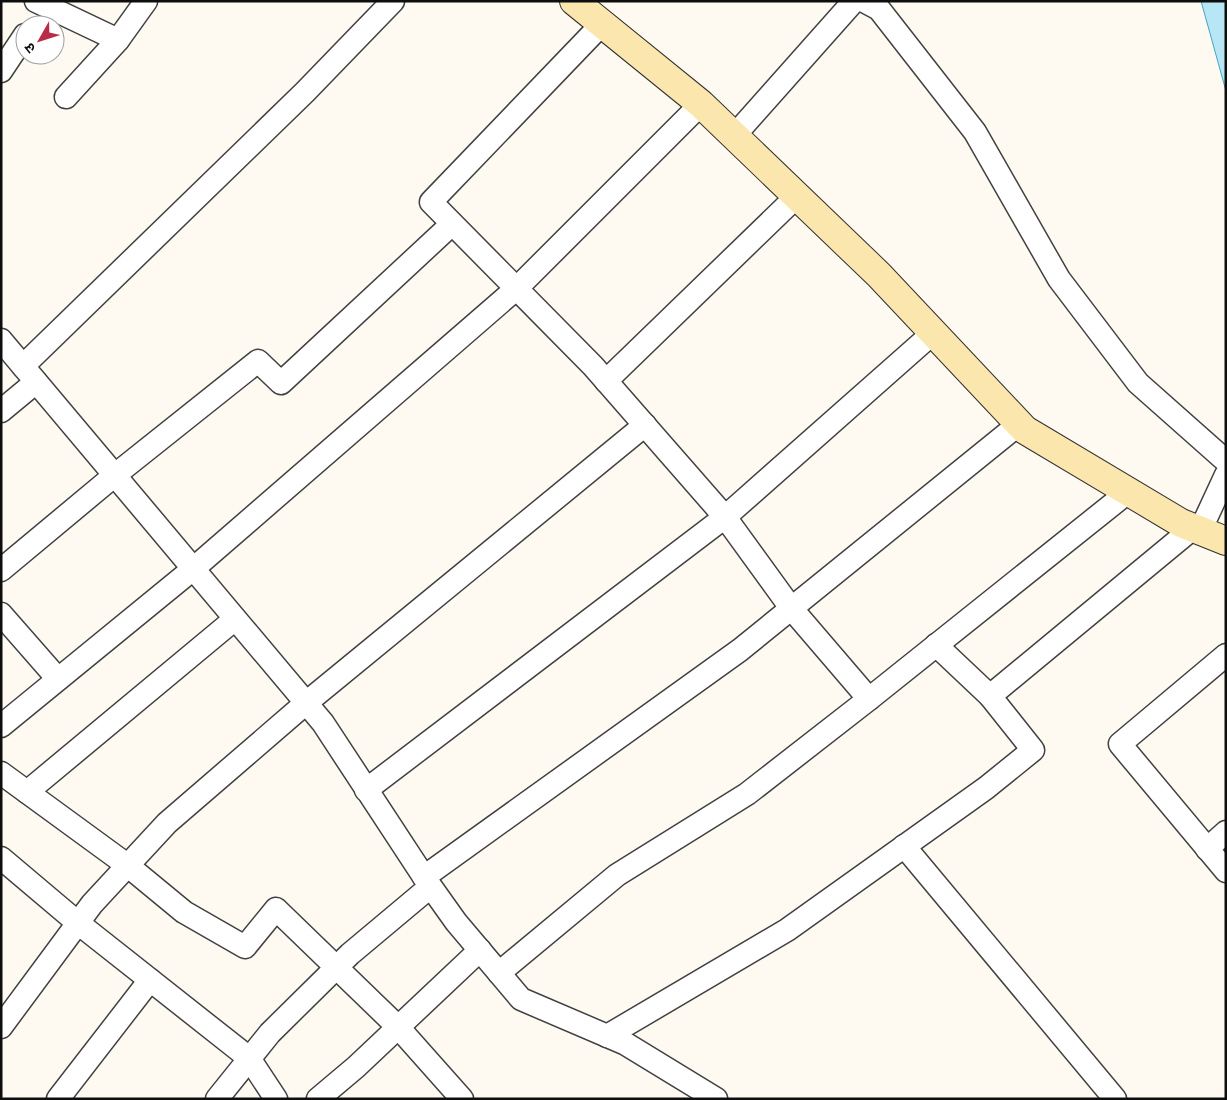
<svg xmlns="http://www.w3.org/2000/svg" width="1227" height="1100" font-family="'Roboto Serif','Noto Sans Devanagari',serif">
  <rect width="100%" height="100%" fill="#fef9f1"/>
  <!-- water -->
  <polygon fill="#b7e6f4" stroke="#41a7c8" points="1201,1 1226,1 1226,91"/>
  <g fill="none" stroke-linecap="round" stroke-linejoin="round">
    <!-- street casing -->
    <g stroke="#414141" stroke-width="25">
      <g id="street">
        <polyline points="36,1 118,40"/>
        <polyline points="864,1 879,9 975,132 1059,279 1138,383 1226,461"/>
        <polyline points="602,24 431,202 593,366 725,517 791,608 869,699"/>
        <polyline points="1,71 25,35"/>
        <polyline points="66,97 118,40 146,1"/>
        <polyline points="734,136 854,1"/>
        <polyline points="1,340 323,723 424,877 456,922 521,999 626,1044 716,1099"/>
        <polyline points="23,366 305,92 393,1"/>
        <polyline points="606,381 797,196"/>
        <polyline points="1,411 36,382"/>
        <polyline points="1200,531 1226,475"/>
        <polyline points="1,570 115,475 258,361 281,383 452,224"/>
        <polyline points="1,614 58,679"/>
        <polyline points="1226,655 1120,744 1226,871"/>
        <polyline points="990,696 1193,528"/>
        <polyline points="1,726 193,569 517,288 701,104"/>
        <polyline points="1,773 127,865 184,912 245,947 276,909 398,1027 462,1099"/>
        <polyline points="366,790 725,517 933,333"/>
        <polyline points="27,792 235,619"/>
        <polyline points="904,846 1115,1099"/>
        <polyline points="1207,849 1226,832"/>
        <polyline points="1,858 78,923 249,1058 276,1099"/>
        <polyline points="424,877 740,650 1019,424"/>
        <polyline points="499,973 617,875 747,794 869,699 1128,492"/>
        <polyline points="1,1027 92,904 167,823 306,703 645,425"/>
        <polyline points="607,1036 787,930 986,788 1033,750 990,696 936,645"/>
        <polyline points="58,1099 150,980"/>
        <polyline points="217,1099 270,1033 350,954 430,887"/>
        <polyline points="318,1099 356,1067 480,950"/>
      </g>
    </g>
    <!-- secondary casing -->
    <g stroke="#303030" stroke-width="30">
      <polyline id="secondary" points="574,1 701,104 879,275 1025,430 1181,523 1226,541"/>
    </g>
    <!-- street -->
    <use href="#street" stroke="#fff" stroke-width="22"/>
    <!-- secondary -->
    <use href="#secondary" stroke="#fbe7ae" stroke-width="28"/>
  </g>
  <!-- border -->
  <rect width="1227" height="1100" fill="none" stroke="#0e0e0e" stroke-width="5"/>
  <!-- north arrow -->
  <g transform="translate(40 40) rotate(231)"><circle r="24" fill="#ffffff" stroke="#9f9f9f"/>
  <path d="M0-4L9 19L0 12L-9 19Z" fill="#b92c48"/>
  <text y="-8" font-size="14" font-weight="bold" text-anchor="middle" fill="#0e0e0e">उ</text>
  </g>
</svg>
